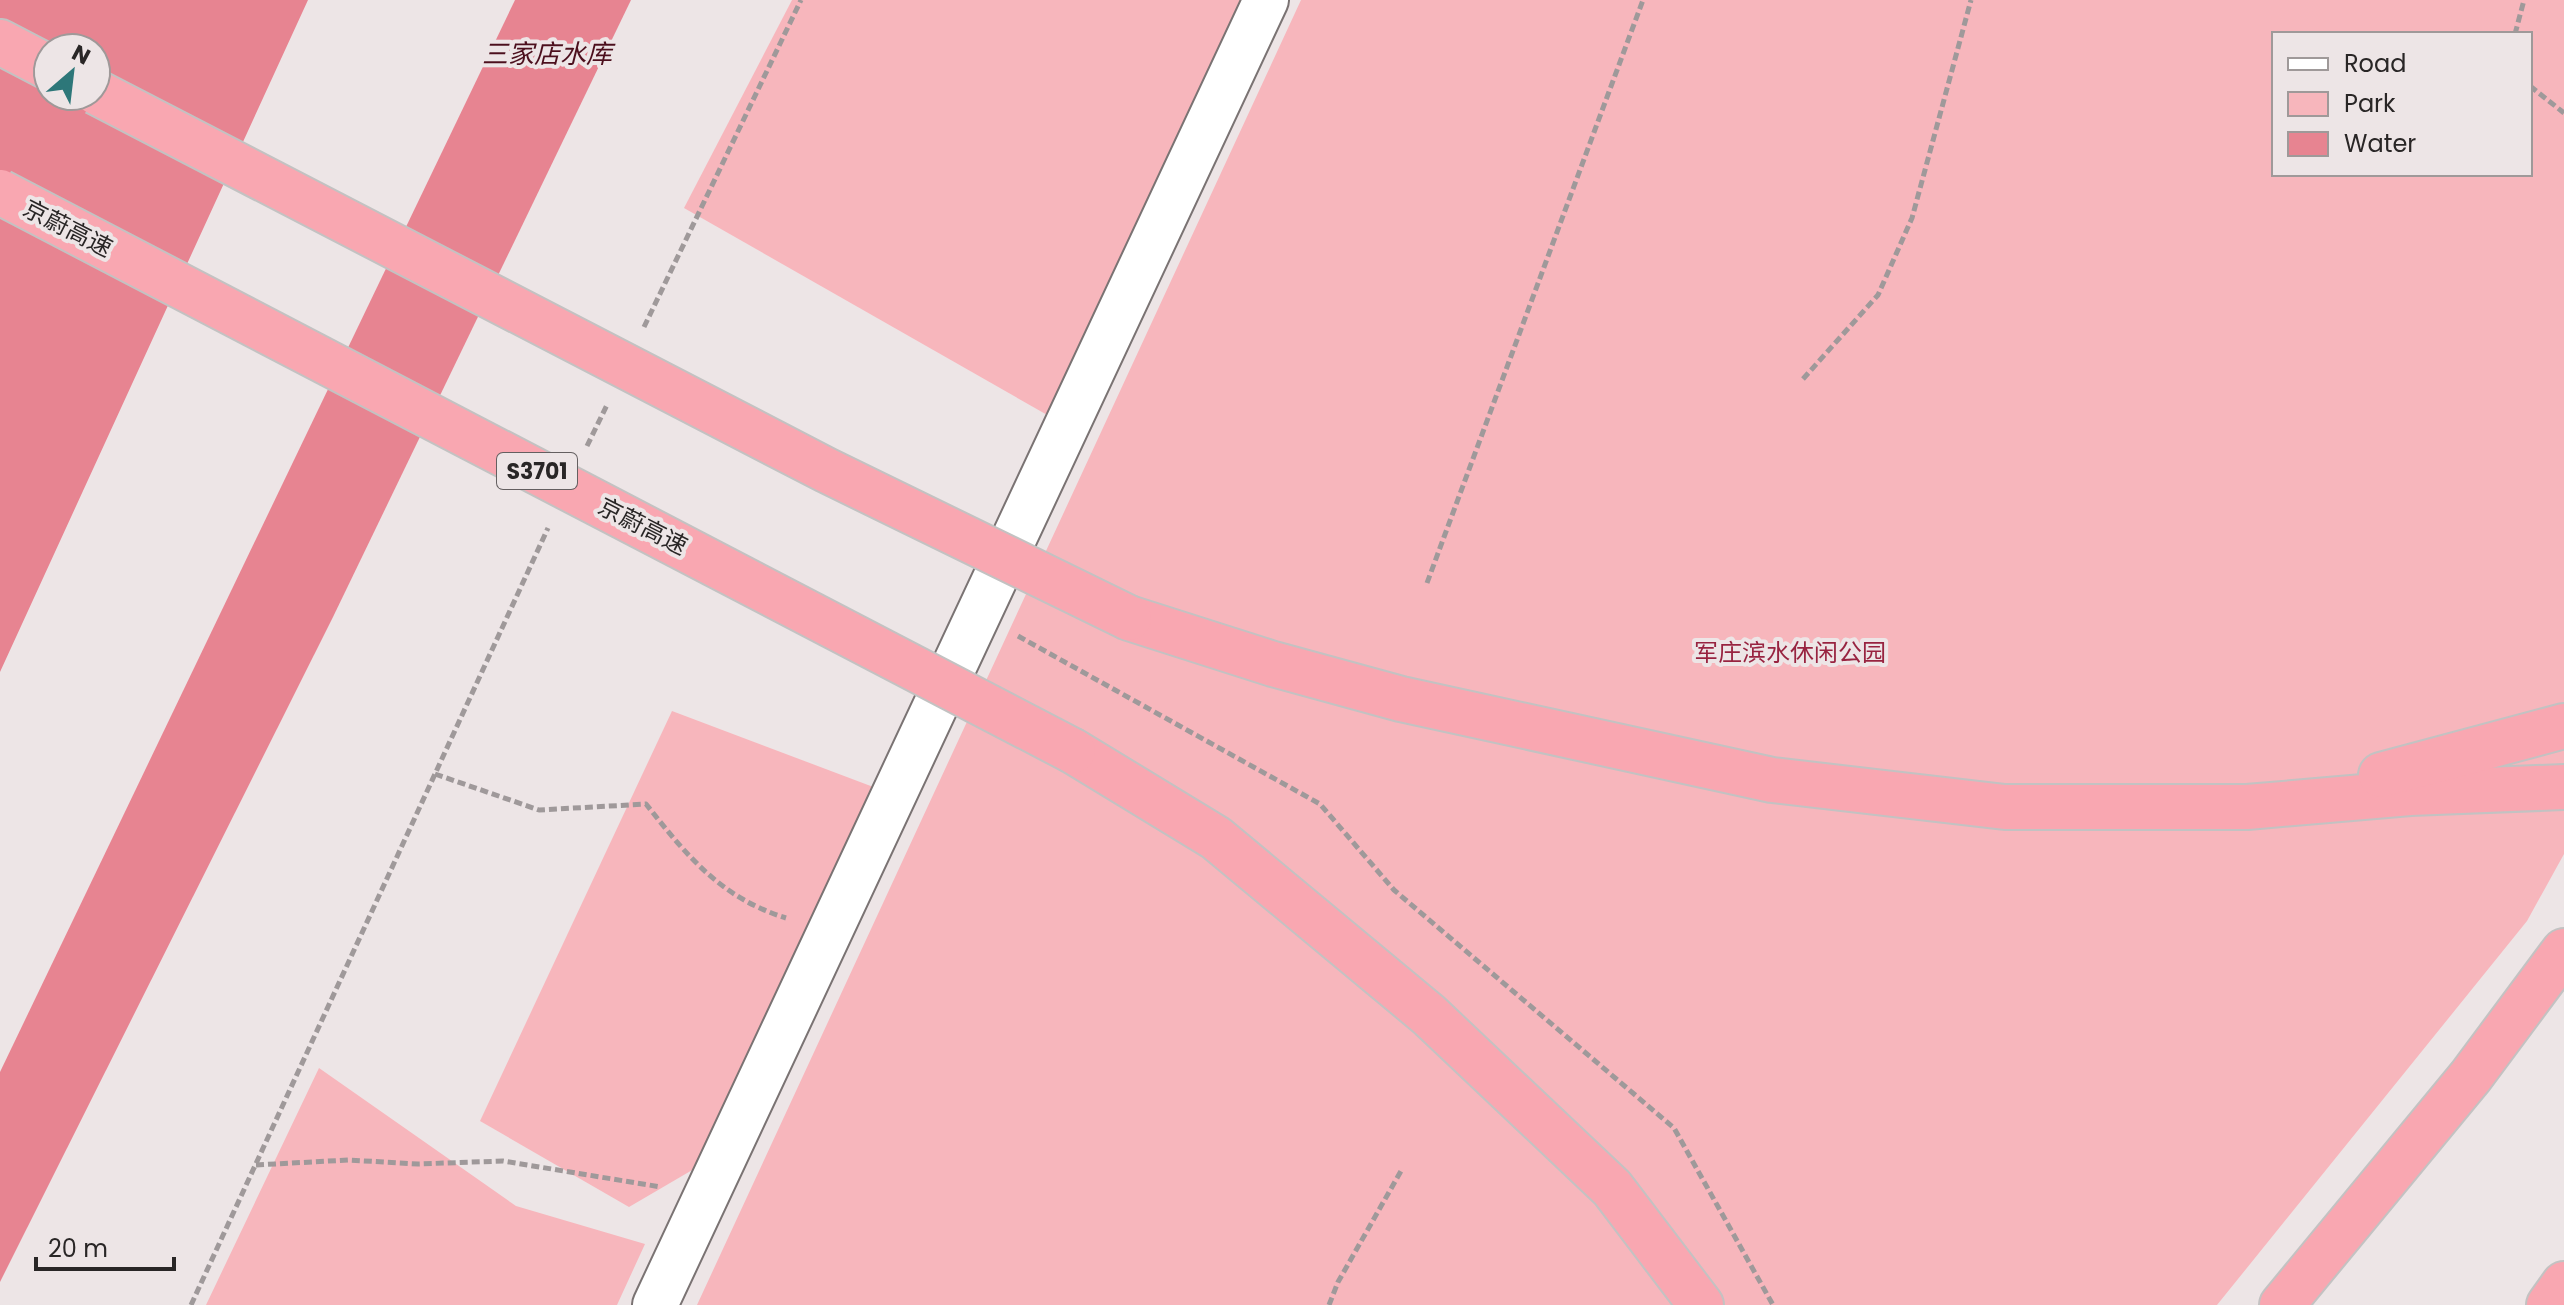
<svg xmlns="http://www.w3.org/2000/svg" width="2564" height="1305" font-family="Poppins,'Noto Sans SC',sans-serif">
  <rect width="100%" height="100%" fill="#ede5e6"/>
  <!-- green -->
  <g fill="#f7b6bc" fill-rule="evenodd">
    <polygon points="792,0 1243,0 1049,416 684,208"/>
    <path d="M1301,0H2564V854L2527,921L2217,1305H697ZM2274,34H2530V174H2274Z"/>
    <polygon points="672,711 876,788 694,1169 629,1207 480,1121"/>
    <polygon points="319,1068 516,1206 645,1244 617,1305 206,1305"/>
  </g>
  <!-- water -->
  <g fill="#e78491" fill-rule="evenodd">
    <path d="M0,0H308L0,672ZM48,48H96V96H48Z"/>
    <polygon points="515,0 631,0 333,617 0,1282 0,1072"/>
  </g>
  <g fill="none" stroke-linecap="round" stroke-linejoin="round">
    <!-- street casing -->
    <g stroke="#7a7373" stroke-width="48">
      <polyline id="street" points="655,1305 1266,0"/>
    </g>
    <!-- highway casing -->
    <g stroke="#c3c2c2" stroke-width="48">
      <g id="highway">
        <polyline points="0,42 48,67"/>
        <polyline points="1129,618 1273,664 1401,699 1772,780 2005,807 2247,807 2410,793 2564,787"/>
        <polyline points="1073,751 1216,838 1429,1015 1612,1188 1701,1305"/>
        <polyline points="2381,775 2564,726"/>
        <polyline points="2282,1305 2471,1076 2564,951"/>
        <polyline points="2549,1305 2564,1284"/>
      </g>
    </g>
    <!-- path -->
    <g stroke="#9f999a" stroke-width="5" stroke-dasharray="8 4" stroke-linecap="butt">
      <polyline points="2515,34 2524,0"/>
      <polyline points="2530,86 2564,113"/>
      <polyline points="644,327 801,0"/>
      <polyline points="1803,379 1878,295 1912,218 1971,0"/>
      <polyline points="587,446 607,405"/>
      <polyline points="1427,583 1643,0"/>
      <polyline points="1018,636 1320,804 1394,890 1674,1128 1773,1305"/>
      <path d="M435,774L539,810L646,804C687,856 721,898 786,918"/>
      <polyline points="256,1165 348,1160 418,1164 503,1161 661,1187"/>
      <polyline points="191,1305 548,528"/>
      <polyline points="1329,1305 1338,1282 1401,1171"/>
    </g>
    <!-- street -->
    <use href="#street" stroke="#fff" stroke-width="44"/>
    <!-- highway -->
    <use href="#highway" stroke="#f9a7b1" stroke-width="44"/>
    <!-- highway-bridge casing -->
    <g stroke="#c3c2c2" stroke-width="48" stroke-linecap="butt">
      <g id="highway-bridge">
        <polyline points="96,92 826,470 1129,618"/>
        <polyline points="0,192 1073,751"/>
      </g>
    </g>
    <!-- highway-bridge -->
    <use href="#highway-bridge" stroke="#f9a7b1" stroke-width="44"/>
  </g>
  <g text-anchor="middle" dominant-baseline="central" stroke-width="8" stroke-linejoin="round" paint-order="stroke">
    <!-- shield labels -->
    <rect fill="#ede5e6" stroke="#645f60" stroke-width="2" x="497" y="453" width="80" height="36" rx="6"/>
    <g font-size="22" font-weight="bold" fill="#292626">
      <text x="537" y="471">S3701</text>
    </g>
    <!-- street labels -->
    <g font-size="24" fill="#292626" stroke="#ede5e6">
      <text transform="translate(68 228) rotate(27)">京蔚高速</text>
      <text transform="translate(643 526) rotate(27)">京蔚高速</text>
    </g>
    <!-- park labels -->
    <g font-size="24" fill="#982340" stroke="#ede5e6">
      <text x="1790" y="652">军庄滨水休闲公园</text>
    </g>
    <!-- water labels -->
    <g font-size="26" font-style="italic" fill="#4c0f1d" stroke="#ede5e6">
      <text x="547" y="54">三家店水库</text>
    </g>
  </g>
  <!-- legend -->
  <rect x="2272" y="32" width="260" height="144" fill="#ede5e6" stroke="#9f9999" stroke-width="2"/>
  <rect x="2288" y="58" width="40" height="12" fill="#ffffff" stroke="#9f9999" stroke-width="2"/>
  <text x="2344" y="72" font-size="24" fill="#292626">Road</text>
  <rect x="2288" y="92" width="40" height="24" fill="#f7b6bc" stroke="#9f9999" stroke-width="2"/>
  <text x="2344" y="112" font-size="24" fill="#292626">Park</text>
  <rect x="2288" y="132" width="40" height="24" fill="#e78491" stroke="#9f9999" stroke-width="2"/>
  <text x="2344" y="152" font-size="24" fill="#292626">Water</text>
  <!-- north arrow -->
  <g transform="translate(72 72) rotate(28)"><circle r="38" fill="#ede5e6" stroke="#9f9999" stroke-width="2"/>
  <path d="M0-6L14 30L0 20L-14 30Z" fill="#2d7779"/>
  <text y="-12" font-size="22" font-weight="bold" text-anchor="middle" fill="#292626">N</text>
  </g>
  <!-- scale -->
  <path d="M36 1257v12h138v-12" fill="none" stroke="#292626" stroke-width="4"/>
  <text x="48" y="1257" font-size="24" fill="#292626" stroke="#ede5e6" stroke-width="6" paint-order="stroke">20 m</text>
</svg>
